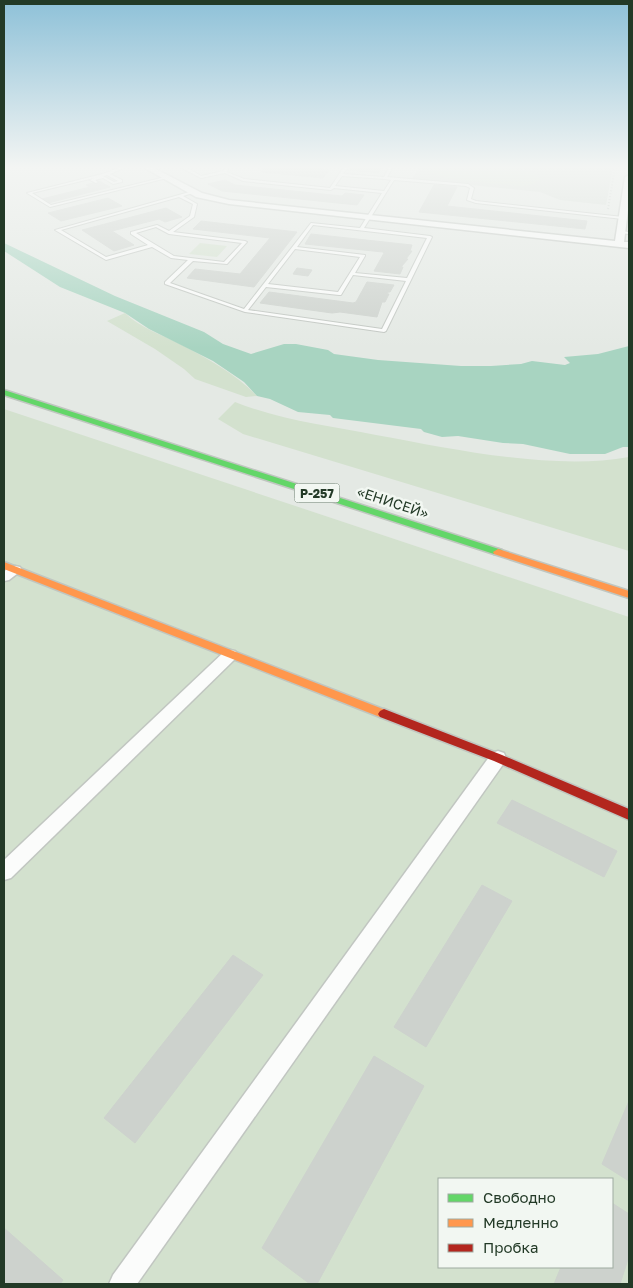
<svg xmlns="http://www.w3.org/2000/svg" width="633" height="1288" font-family="'Golos Text',sans-serif">
  <rect width="100%" height="100%" fill="#e4e9e4"/>
  <!-- built -->
  <polygon fill="#d2dad2" points="419,167 613,167 606,205 560,200 540,192 412,179"/>
  <!-- green -->
  <g fill="#d3e1ce" fill-rule="evenodd">
    <path d="M432,167C453,167 530,161 540,180L531,185L520,186L451,179L430,173V170Z"/>
    <polygon points="200,243 227,246 217,257 189,254"/>
    <path d="M125,313C139,327 162,335 180,344C208,359 235,373 257,396L246,397L195,379L184,369L155,349L107,321Z"/>
    <path d="M235,402C280,420 329,426 376,435C453,449 553,471 629,457V551L243,434L218,419Z"/>
    <path d="M4,409L629,617V1284H4ZM439,1179H612V1267H439Z"/>
  </g>
  <!-- water -->
  <polygon fill="#a8d4c1" points="4,243 115,296 204,332 223,344 251,354 284,344 296,344 328,350 334,354 378,360 461,366 491,366 521,364 532,361 565,365 570,363 564,357 598,354 629,346 629,447 623,447 605,454 570,454 523,444 503,443 458,436 442,437 424,432 421,429 333,418 330,415 298,412 270,399 257,396 244,382 213,361 149,329 125,313 60,287 4,251"/>
  <!-- building -->
  <g fill="#cdd2cd" stroke="#cdd2cd">
    <polygon points="265,167 306,167 329,170 323,178 261,172"/>
    <polygon points="352,167 381,167 378,173 350,170"/>
    <polygon points="225,180 235,185 342,196 345,193 364,195 357,205 222,191 208,184"/>
    <polygon points="99,181 110,187 48,203 42,199 90,187 86,185"/>
    <polygon points="434,185 457,187 447,206 587,221 585,229 419,212"/>
    <polygon points="108,198 122,206 61,221 48,213"/>
    <polygon points="166,208 182,217 165,222 159,219 112,231 134,245 114,251 82,230"/>
    <polygon points="201,221 297,232 254,287 187,278 195,269 240,274 270,238 193,229"/>
    <polygon points="311,234 412,245 410,251 412,251 406,259 408,259 401,267 403,267 400,274 374,271 384,253 383,252 305,244"/>
    <polygon points="297,268 312,270 308,276 293,274"/>
    <polygon points="367,282 394,285 390,292 388,292 387,294 389,294 385,302 382,302 377,317 340,312 332,313 260,303 269,292 353,303 356,302"/>
    <polygon points="512,800 617,851 604,877 497,823"/>
    <polygon points="482,885 512,901 426,1047 394,1027"/>
    <polygon points="233,955 263,975 135,1143 104,1118"/>
    <polygon points="374,1056 424,1086 317,1284 310,1284 262,1248"/>
    <polygon points="629,1101 629,1181 602,1164"/>
    <polygon points="612,1203 629,1214 629,1256 620,1284 554,1284 561,1267 612,1267"/>
    <polygon points="4,1228 63,1280 60,1284 4,1284"/>
  </g>
  <g fill="none" stroke-linecap="round" stroke-linejoin="round">
    <!-- lane casing -->
    <g stroke="#c1c6c1" stroke-width="2">
      <g id="lane">
        <path d="M120,167H126L110,174L122,180V182L113,184L103,178L95,180L98,182L96,183L90,180L94,178L32,193L51,205L165,177L167,178L50,207L27,193L106,173ZM107,175L118,181L114,182L103,176Z"/>
        <path d="M180,167H186L201,176L223,171L226,168L228,169L227,172L244,179L330,188L344,167H348L343,174L384,177L389,167H393L387,177L468,184L474,188L471,199L476,201L623,217L625,218L623,219L476,203L467,200L470,188L466,186L394,180L364,228L430,236L432,237L386,331L384,332L245,312L165,284V282L188,260L171,258L152,247L106,260L55,230L193,191V193L183,196L197,204L194,217L173,232L245,241L247,242L227,264L193,261L170,283L244,309L311,223L360,228L382,193L334,188L331,190L243,181L225,173L201,178ZM342,176L385,179L391,180L384,191L335,186ZM179,197L193,204L190,216L169,231L157,225L131,232V234L148,245L106,257L61,230ZM313,225L427,238L407,278L355,273L365,256V255L297,247ZM156,227L169,234L242,243L224,262L174,256L136,233ZM295,249L360,257L338,292L268,284ZM353,275L406,281L382,329L248,310L266,287L339,295H341Z"/>
        <polygon points="621,231 629,232 629,234 620,233 620,231"/>
      </g>
    </g>
    <!-- street casing -->
    <g stroke="#c1c6c1" stroke-width="3">
      <g id="street">
        <polygon points="143,167 152,167 202,193 229,200 615,241 625,177 629,175 629,202 624,242 629,242 629,248 229,204 196,197"/>
        <polygon points="15,566 20,567 22,570 9,580 4,581 4,571"/>
        <polygon points="230,650 235,651 238,655 235,659 11,878 4,880 4,860 225,651"/>
        <polygon points="498,751 504,753 506,758 504,763 137,1284 109,1284 113,1275 492,753"/>
      </g>
    </g>
    <!-- fast casing -->
    <g stroke="#c0c6c0" stroke-width="3">
      <polygon id="fast" points="4,390 502,550 503,552 502,554 494,554 4,395"/>
    </g>
    <!-- slow casing -->
    <g stroke="#c0c6c0" stroke-width="3">
      <g id="slow">
        <polygon points="498,549 629,591 629,598 494,554 493,552"/>
        <polygon points="4,562 388,711 390,714 388,717 380,717 4,569"/>
      </g>
    </g>
    <!-- jam casing -->
    <g stroke="#c0c6c0" stroke-width="3">
      <polygon id="jam" points="384,709 502,755 629,809 629,820 494,761 380,717 378,714 380,711"/>
    </g>
    <!-- path -->
    <polyline stroke="#c1c9c2" stroke-width="2" stroke-dasharray="1 2" stroke-linecap="butt" points="608,209 615,167"/>
    <!-- lane -->
    <use href="#lane" fill="#fbfcfb" fill-rule="evenodd"/>
    <!-- street -->
    <use href="#street" fill="#fbfcfb" fill-rule="evenodd"/>
    <!-- fast -->
    <use href="#fast" fill="#63d668" fill-rule="evenodd"/>
    <!-- slow -->
    <use href="#slow" fill="#ff974d" fill-rule="evenodd"/>
    <!-- jam -->
    <use href="#jam" fill="#b3261e" fill-rule="evenodd"/>
  </g>
  <!-- sky -->
  <linearGradient id="sky" x2="0" y2="1"><stop stop-color="#8ec1d8"/><stop offset="0.48" stop-color="#f3f5f3"/><stop offset="1" stop-color="#f3f5f3" stop-opacity="0"/></linearGradient>
  <rect width="633" height="348" fill="url(#sky)"/>
  <g text-anchor="middle" dominant-baseline="central" stroke-width="5" stroke-linejoin="round" paint-order="stroke">
    <!-- shield labels -->
    <rect fill="#f2f7f2" stroke="#617364" stroke-width="1" x="294.5" y="483.5" width="45" height="19" rx="4"/>
    <g font-size="12" font-weight="bold" fill="#233a27">
      <text x="317" y="493">Р-257</text>
    </g>
    <!-- street labels -->
    <g font-size="14" fill="#233a27" stroke="#f2f7f2">
      <text transform="translate(393 502) rotate(18)">«ЕНИСЕЙ»</text>
    </g>
  </g>
  <!-- border -->
  <rect width="633" height="1288" fill="none" stroke="#233a27" stroke-width="10"/>
  <!-- legend -->
  <rect x="438" y="1178" width="175" height="90" fill="#f2f7f2" stroke="#9faba1"/>
  <rect x="448" y="1194" width="25" height="8" fill="#63d668" stroke="#9faba1"/>
  <text x="483" y="1203" font-size="15" fill="#233a27">Свободно</text>
  <rect x="448" y="1219" width="25" height="8" fill="#ff974d" stroke="#9faba1"/>
  <text x="483" y="1228" font-size="15" fill="#233a27">Медленно</text>
  <rect x="448" y="1244" width="25" height="8" fill="#b3261e" stroke="#9faba1"/>
  <text x="483" y="1253" font-size="15" fill="#233a27">Пробка</text>
</svg>
